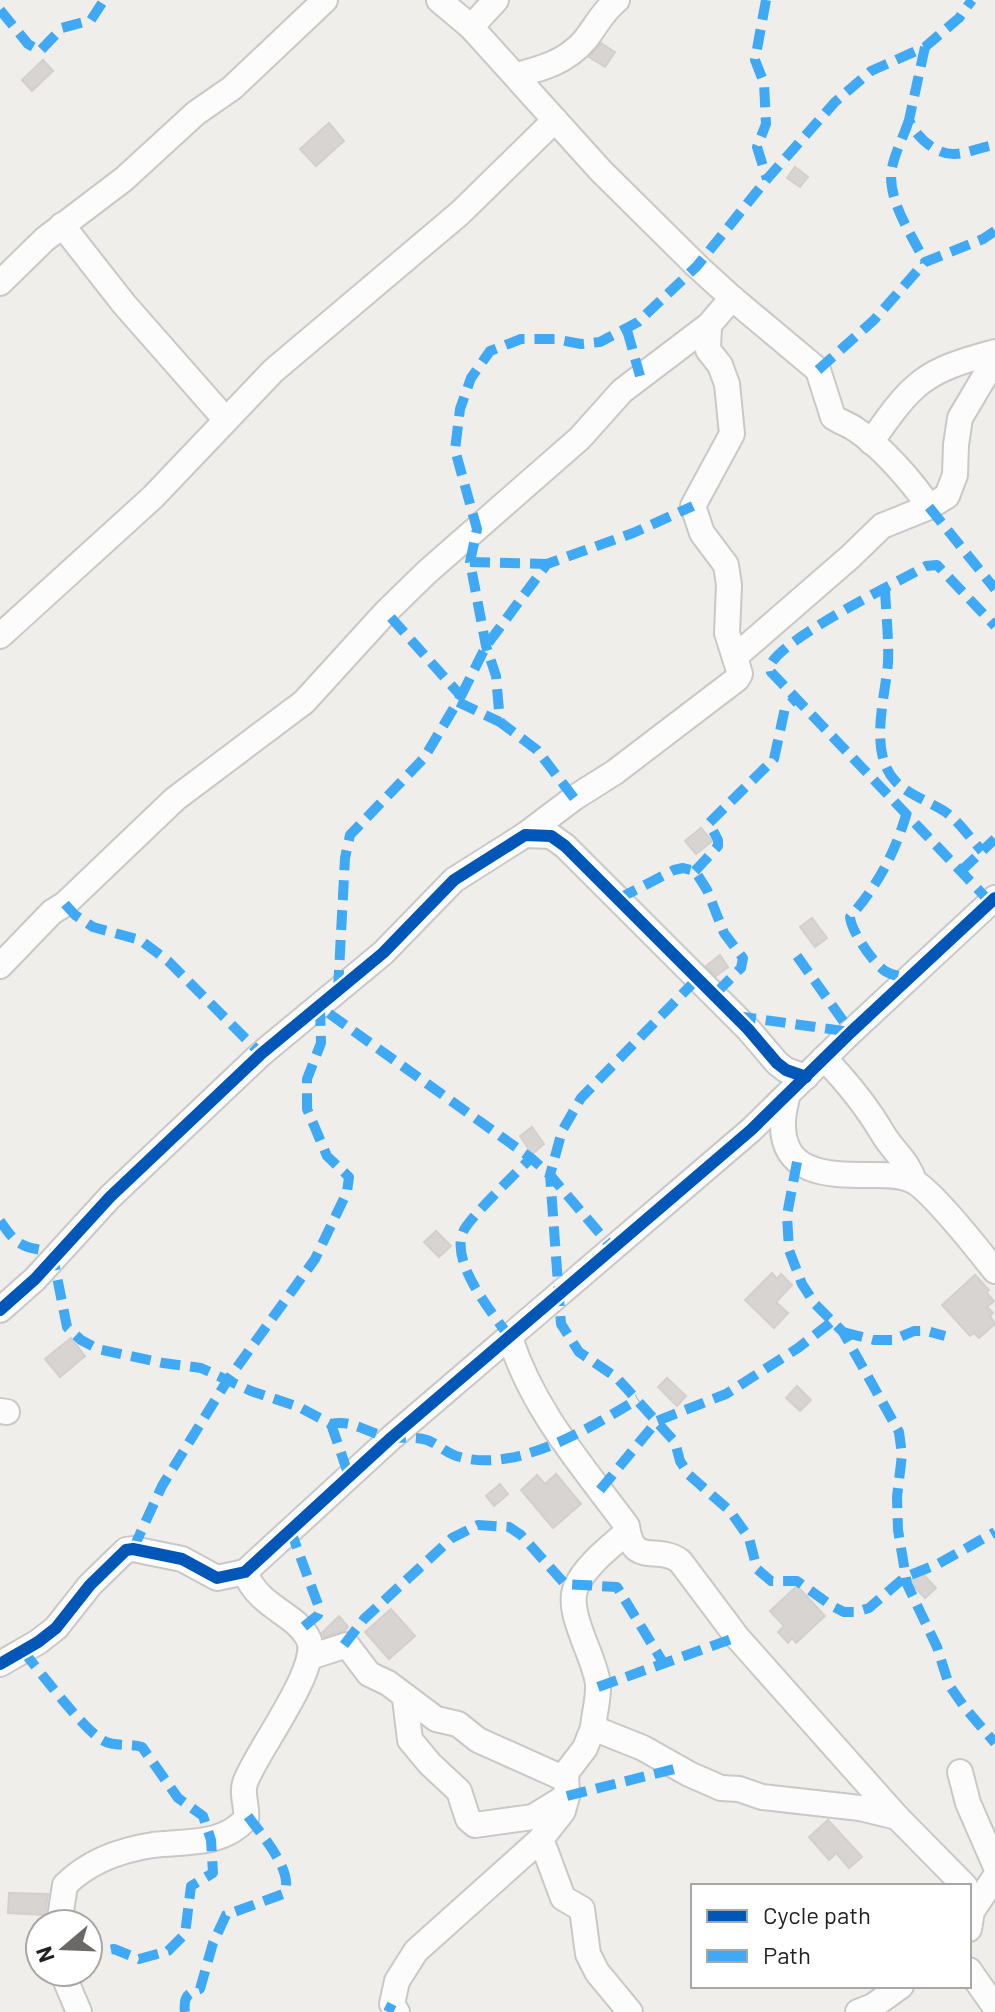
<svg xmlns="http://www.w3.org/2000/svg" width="995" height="2012" font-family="Barlow,sans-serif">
  <rect width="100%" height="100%" fill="#f0eeeb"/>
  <!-- building -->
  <g fill="#d7d4d2" stroke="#d3d0cc" stroke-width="2">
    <polygon points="601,43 615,52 605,67 589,57"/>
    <polygon points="43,60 53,71 32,91 22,80"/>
    <polygon points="329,123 344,141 316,166 300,149"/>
    <polygon points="795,167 808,177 800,187 787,178"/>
    <polygon points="701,828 712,841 696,854 685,841"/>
    <polygon points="812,918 827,938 815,947 800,927"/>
    <polygon points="720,955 728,967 716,976 706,966"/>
    <polygon points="532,1127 544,1144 532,1154 520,1136"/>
    <polygon points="436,1231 451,1246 439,1257 424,1242"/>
    <polygon points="772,1273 777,1279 781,1274 792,1285 776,1302 788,1313 774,1328 745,1300"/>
    <polygon points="975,1275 989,1290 986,1292 994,1301 987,1307 993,1313 990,1316 995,1324 979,1338 974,1333 970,1336 942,1305"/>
    <polygon points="71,1338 85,1356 60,1377 45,1359"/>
    <polygon points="667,1378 686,1396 677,1406 658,1387"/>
    <polygon points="797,1386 811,1400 800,1411 786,1398"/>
    <polygon points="556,1474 581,1504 553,1528 521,1490 537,1475 545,1484"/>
    <polygon points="500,1484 508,1494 494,1506 486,1496"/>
    <polygon points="921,1572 936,1588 925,1598 910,1582"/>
    <polygon points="797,1586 825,1616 796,1643 792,1638 788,1643 778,1632 784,1626 770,1611"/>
    <polygon points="391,1609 415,1636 389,1659 365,1632"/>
    <polygon points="339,1616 348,1627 344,1631 324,1637 322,1633"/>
    <polygon points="828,1820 862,1857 849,1868 836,1853 829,1860 809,1837"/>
    <polygon points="9,1893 48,1894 45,1915 8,1913"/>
  </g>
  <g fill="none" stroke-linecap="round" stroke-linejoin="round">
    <!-- minor casing -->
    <g stroke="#c9c8c7" stroke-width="28">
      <g id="minor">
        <path d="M439,0L471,27L601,171L697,266L732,298L818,370L833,417C840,422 848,424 855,429C880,445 913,482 929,507"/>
        <polyline points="471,27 496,0"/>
        <path d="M517,75C543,68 566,62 585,40C596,26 603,11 617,0"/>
        <polyline points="62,225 124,304 226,420"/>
        <polyline points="0,283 45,239 124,179 196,113 232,88 325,0"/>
        <path d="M871,442C913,382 923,371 995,352"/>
        <polyline points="0,636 153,497 273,371 460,213 555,120"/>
        <polyline points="736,656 850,557 882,526 929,507 947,496 955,475 956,445 960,418 995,359"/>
        <polyline points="525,835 574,798 615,772 737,679 740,674 727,633 729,585 726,565 702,533 693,506 732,434 727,384 720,365 708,350 709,325"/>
        <polyline points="0,966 52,912 65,904 175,799 304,702 386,612 427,572 580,438 622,391 709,325 732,298"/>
        <path d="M824,1058C847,1082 866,1105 883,1134C893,1151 908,1161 914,1181"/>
        <path d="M787,1096C786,1104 783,1113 783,1121C781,1174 827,1175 868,1175C882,1175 898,1174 911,1180C929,1187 981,1253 995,1271"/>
        <polyline points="0,1310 35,1279 110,1197 261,1054 383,953 454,880 525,835 551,836 565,846 748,1029 777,1063 786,1070 806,1077"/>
        <path d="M510,1338C534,1412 582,1465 627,1526C633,1568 656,1544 680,1561L737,1637L897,1817L965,1886"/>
        <polyline points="0,1411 7,1412"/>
        <path d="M627,1532C610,1547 585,1566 576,1587C565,1613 595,1656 598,1684C599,1698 594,1714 593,1728L643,1748L689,1774L721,1788L739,1789L762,1797L860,1808L897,1817"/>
        <polyline points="310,1657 347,1645 369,1674 388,1683 436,1719 458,1724 478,1740 565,1779"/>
        <polyline points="0,1664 38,1642 56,1628 90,1585 126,1550 133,1549 182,1559 217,1578 245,1572 391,1438 751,1130 851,1032 995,898"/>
        <polyline points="405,1698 410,1740 430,1764 459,1791 468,1819 475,1825 533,1817 567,1796"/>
        <polyline points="593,1728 585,1748 566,1773 567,1796 563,1811 541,1839 563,1898 582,1909 588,1954 597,1972 630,2012"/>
        <polyline points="960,1772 968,1803 995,1865"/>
        <path d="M59,1924L65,1885C89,1861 120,1850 153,1845C186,1841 222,1846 246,1819C248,1807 241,1795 245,1783C256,1751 323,1666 308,1638C295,1613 258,1607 245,1572"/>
        <polyline points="969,1929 972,1911 995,1877"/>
        <polyline points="969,1970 995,2007"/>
        <polyline points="62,1972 79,2012"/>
        <polyline points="397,2012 392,2004 397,1981 416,1951 541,1839"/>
        <polyline points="858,2012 873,2006 901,1986"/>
      </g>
    </g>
    <!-- minor -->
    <use href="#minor" stroke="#fdfcfc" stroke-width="24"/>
    <!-- quiet -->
    <g stroke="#3fa9f5" stroke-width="10" stroke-dasharray="20 10" stroke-linecap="butt">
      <polyline points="766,0 755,60 764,83 766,124 757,147 767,179"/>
      <polyline points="0,10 28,44 40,51 62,28 91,20 104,0"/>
      <path d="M925,47L909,120C916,137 936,155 955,154C969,153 981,147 995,145"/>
      <path d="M909,120C904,136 895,152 892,168C886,199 912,235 925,262"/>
      <polyline points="627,330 640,376"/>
      <polyline points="818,370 874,320 925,262 983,239 995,231"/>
      <polyline points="929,507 995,589"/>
      <polyline points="470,562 547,564"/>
      <path d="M885,589C886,614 889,639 888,663C885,699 868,753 896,782C909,795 928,801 944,811C958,820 970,838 982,851"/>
      <polyline points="461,696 486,646 547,564 633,533 693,506"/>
      <polyline points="458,702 500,722"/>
      <polyline points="574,798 537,750 500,722 496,676 486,646 470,562 477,529 455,450 460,409 471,378 490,351 521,339 555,339 581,344 600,342 638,322 697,266 767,179 835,102 871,71 925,47 959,18 972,0"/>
      <path d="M907,812C895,853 878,885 850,917C851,931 873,963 885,971C891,975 902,977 909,979"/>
      <polyline points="695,871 718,846 718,840 709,823 774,759 785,708 796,698"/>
      <polyline points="961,871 995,839"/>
      <polyline points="618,899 674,870 683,868 695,871 707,890 724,933 743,958 741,968 714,995"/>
      <path d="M991,903L771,672L770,666C780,639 896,583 926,566L937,565L995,626"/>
      <polyline points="65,904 75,915 93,927 140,940 168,961 261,1054"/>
      <polyline points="797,956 851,1032"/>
      <polyline points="696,980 581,1098 562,1131 550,1175 561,1324 579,1352 617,1378 675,1442 680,1461 689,1475 730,1511 749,1538 757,1569 771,1581 797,1581 832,1606 844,1612 856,1612 869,1608 905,1577 938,1564 995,1532"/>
      <polyline points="338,990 345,858 350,835 424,758 461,696 386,612"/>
      <polyline points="736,1016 851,1032"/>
      <polyline points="797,1162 787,1215 789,1250 802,1284 815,1304 843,1332 899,1432 902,1455 897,1497 898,1530 907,1584 937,1647 949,1685 965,1708 995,1743"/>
      <path d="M0,1221C6,1229 12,1240 23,1245C34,1251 44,1247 53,1257L67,1327L81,1340L98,1349L163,1363L201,1368L251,1391L299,1407L331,1424C353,1419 368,1434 390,1437C402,1439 415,1436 427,1440C438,1444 447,1454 460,1457C517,1473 590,1428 638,1399"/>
      <polyline points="843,1332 874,1340 893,1340 914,1331 927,1331 945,1336"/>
      <path d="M510,1338C493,1313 450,1264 463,1232C467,1220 518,1171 531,1158"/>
      <polyline points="331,1424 349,1476"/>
      <polyline points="600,1490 657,1421 726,1394 798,1348 834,1320"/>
      <polyline points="290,1529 320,1610 318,1615 301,1629"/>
      <polyline points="133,1549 162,1486 227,1381 315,1259 347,1192 349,1177 327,1156 307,1109 307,1079 321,1043 320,1007 531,1158 550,1175 613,1249"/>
      <polyline points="344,1645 364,1619 452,1538 478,1525 509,1527 521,1535 565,1584 617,1587 664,1664"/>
      <path d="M23,1651C39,1670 84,1731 104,1741C116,1747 129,1743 142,1747L178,1798L203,1816L211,1840L213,1873L191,1886L185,1934L168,1951L139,1959L114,1949L88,1954"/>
      <polyline points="598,1687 737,1637"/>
      <polyline points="567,1796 678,1768"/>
      <path d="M185,2012C183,1997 187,1993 200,1989L213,1943L226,1915L283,1894C297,1874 260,1833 247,1815"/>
      <polyline points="388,2012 392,2004"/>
    </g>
    <!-- cycleway casing -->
    <g stroke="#fff" stroke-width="17">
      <g id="cycleway">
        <polyline points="0,1310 35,1279 110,1197 261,1054 383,953 454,880 525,835 551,836 565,846 748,1029 777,1063 786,1070 806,1077"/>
        <polyline points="0,1664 38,1642 56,1628 90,1585 126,1550 133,1549 182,1559 217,1578 245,1572 391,1438 751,1130 851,1032 995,898"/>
      </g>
    </g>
    <!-- cycleway -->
    <use href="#cycleway" stroke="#0057b8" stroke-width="12"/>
  </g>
  <!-- legend -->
  <rect x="691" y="1884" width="280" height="104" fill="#ffffff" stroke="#a7a7a7" stroke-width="2"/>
  <rect x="707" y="1910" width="40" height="12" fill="#0057b8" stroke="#a7a7a7" stroke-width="2"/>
  <text x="763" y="1924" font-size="24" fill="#222222">Cycle path</text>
  <rect x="707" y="1950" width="40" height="12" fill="#3fa9f5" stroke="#a7a7a7" stroke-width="2"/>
  <text x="763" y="1964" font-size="24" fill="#222222">Path</text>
  <!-- north arrow -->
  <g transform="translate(64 1948) rotate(251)"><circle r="38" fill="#ffffff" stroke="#a7a7a7" stroke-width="2"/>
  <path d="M0-6L14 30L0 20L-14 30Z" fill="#6a6968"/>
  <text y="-12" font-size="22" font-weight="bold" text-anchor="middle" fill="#222222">N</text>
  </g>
</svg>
